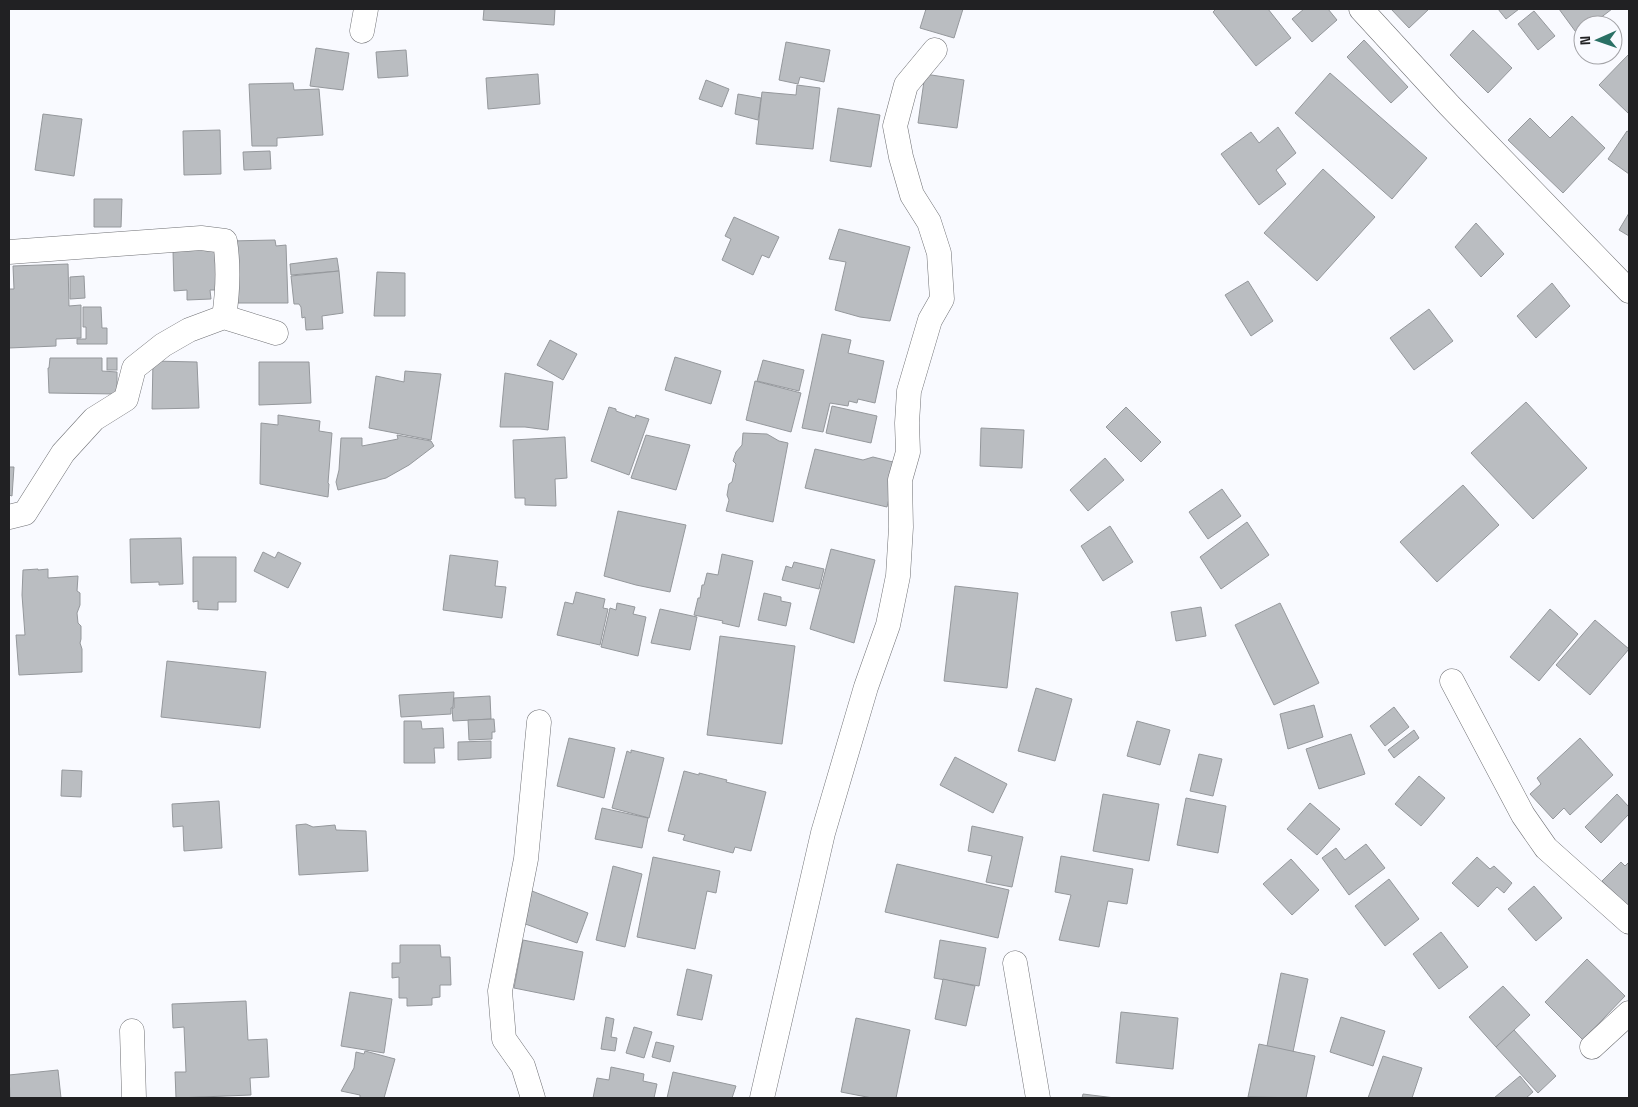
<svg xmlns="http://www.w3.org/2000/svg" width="1638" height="1107" font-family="'Space Grotesk',sans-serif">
  <rect width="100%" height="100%" fill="#f9faff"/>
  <!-- building -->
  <g fill="#babdc1" stroke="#95989c">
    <polygon points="484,9 555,9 554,25 483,20"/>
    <polygon points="926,9 963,9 954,38 920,28"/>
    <polygon points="1216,9 1268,9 1291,38 1256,66 1213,12"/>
    <polygon points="1304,9 1328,9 1337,20 1312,42 1292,19"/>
    <polygon points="1391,9 1429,9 1409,28"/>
    <polygon points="1498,9 1519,9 1506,19"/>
    <polygon points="1559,9 1612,9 1591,25 1583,25 1583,31 1578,35"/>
    <polygon points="1534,11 1555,36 1538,50 1518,24"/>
    <polygon points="1473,30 1512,68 1488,93 1450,55"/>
    <polygon points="1364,40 1408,87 1391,103 1347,57"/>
    <polygon points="786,42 830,50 824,82 800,77 798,84 779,80"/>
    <polygon points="316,48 349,53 343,90 310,86"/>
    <polygon points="406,50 408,76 378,78 376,52"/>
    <polygon points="1628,55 1629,56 1629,114 1599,85"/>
    <polygon points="1330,73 1427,158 1392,199 1295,113"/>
    <polygon points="538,74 540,104 488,109 486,78"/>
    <polygon points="925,74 964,80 957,128 918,123"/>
    <polygon points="706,80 729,89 722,107 699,99"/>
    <polygon points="293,83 294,90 319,89 323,135 277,138 277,146 252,146 249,84"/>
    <polygon points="797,85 820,88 813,149 756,144 762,92 796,95"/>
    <polygon points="738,94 761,98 758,120 735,114"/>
    <polygon points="838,108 880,115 871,167 830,161"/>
    <polygon points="43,114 82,119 74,176 35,170"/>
    <polygon points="1572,116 1605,148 1563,193 1508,140 1530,118 1550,138"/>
    <polygon points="1278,127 1296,153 1276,170 1286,184 1259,205 1221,154 1251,132 1259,143"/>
    <polygon points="220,130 221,174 184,175 183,131"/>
    <polygon points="1627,131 1629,132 1629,174 1608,159"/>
    <polygon points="270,151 271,169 244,170 243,152"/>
    <polygon points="1323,169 1375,217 1317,281 1264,233"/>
    <polygon points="94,199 122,199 121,227 94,227"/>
    <polygon points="1629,213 1629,236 1619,230"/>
    <polygon points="734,217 779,237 769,258 762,255 753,275 722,260 731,239 725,236"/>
    <polygon points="1476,223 1504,254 1481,277 1455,247"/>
    <polygon points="839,229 910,247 890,321 860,317 835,310 846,262 829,259"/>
    <polygon points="275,240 276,246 286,245 288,303 230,303 230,241"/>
    <polygon points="217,249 220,290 210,290 211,299 187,300 187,290 174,291 173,250"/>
    <polygon points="337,258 339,271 291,275 290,264"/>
    <polygon points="68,264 69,306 81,305 81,338 56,339 56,346 9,348 9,289 14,289 13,266"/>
    <polygon points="339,271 343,313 322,316 323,329 306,330 305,317 302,318 301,307 299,304 294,304 291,276"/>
    <polygon points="377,272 405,273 405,316 374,316"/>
    <polygon points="84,276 85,298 70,299 70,277"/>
    <polygon points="1248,281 1273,321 1251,336 1225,295"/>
    <polygon points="1552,283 1570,306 1536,338 1517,316"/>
    <polygon points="83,307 101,307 102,328 107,328 107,344 77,344 77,339 86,339 86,327 83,327"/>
    <polygon points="1429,309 1453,341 1414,370 1390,338"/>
    <polygon points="822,334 851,340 848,353 884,361 875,403 858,399 857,403 849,401 848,406 830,403 823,432 802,428"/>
    <polygon points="550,340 577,354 563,380 537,365"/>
    <polygon points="675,357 721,371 711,404 665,390"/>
    <polygon points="50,358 102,358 102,371 117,372 117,394 49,393 48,368 49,368"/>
    <rect x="107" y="358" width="10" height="12"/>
    <polygon points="763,360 804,370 799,391 757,381"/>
    <polygon points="153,361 197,362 199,408 152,409"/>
    <polygon points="259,362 309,362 311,403 259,405"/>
    <polygon points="405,371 441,374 431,440 369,428 376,376 404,382"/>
    <polygon points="505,373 553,382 548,430 525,427 500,427"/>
    <polygon points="755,381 801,393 791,432 746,420"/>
    <polygon points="1526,402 1587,468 1533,519 1471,453"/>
    <polygon points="832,406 877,416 871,443 826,433"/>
    <polygon points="609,407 616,409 616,411 635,418 636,415 649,419 629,475 591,461"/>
    <polygon points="1126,407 1161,442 1141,462 1106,427"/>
    <polygon points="278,415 320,421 319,431 332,433 328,483 329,484 328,497 260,484 261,423 278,425"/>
    <polygon points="981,428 1024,430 1022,468 980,466"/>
    <polygon points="743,433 767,434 779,441 788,443 773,522 726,511 729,500 727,495 729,484 732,482 736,464 733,461 736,452 742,445"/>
    <polygon points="397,435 431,441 434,446 409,465 386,478 338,490 336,482 339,470 341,438 362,438 362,446 398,439"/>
    <polygon points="646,435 690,445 676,490 631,478"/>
    <polygon points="565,437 567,478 555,479 556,506 525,505 525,498 515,498 513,440"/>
    <polygon points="815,449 863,460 873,457 897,463 887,507 805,488"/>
    <polygon points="1105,458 1124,480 1088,511 1070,490"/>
    <polygon points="9,467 14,467 12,496 9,495"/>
    <polygon points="1463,485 1499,525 1437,582 1400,542"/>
    <polygon points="1222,489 1241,516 1208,539 1189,512"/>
    <polygon points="618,511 686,525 670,592 636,585 604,576"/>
    <polygon points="1247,522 1269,555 1221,589 1200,557"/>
    <polygon points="1110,526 1133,562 1103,581 1081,546"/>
    <polygon points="181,538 183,584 159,585 159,582 131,583 130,539"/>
    <polygon points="831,549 875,560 854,643 810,629"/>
    <polygon points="263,552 275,558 278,552 301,563 288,588 254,571"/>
    <polygon points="722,554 753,561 739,627 722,623 723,621 694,615 698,598 700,598 702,585 704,585 707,573 718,575"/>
    <polygon points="450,555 498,561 495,586 506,587 502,618 443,610"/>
    <polygon points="193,557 236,557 236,602 218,602 218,610 198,609 198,601 193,602"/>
    <polygon points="794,562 824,569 819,589 782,580 786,566 792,568"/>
    <polygon points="38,569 38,570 48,569 48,578 78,576 77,591 80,593 80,605 77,613 78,623 81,626 81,639 80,643 82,649 82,672 19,675 16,635 25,635 22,595 23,570"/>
    <polygon points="955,586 1018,593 1007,688 944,681"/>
    <polygon points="576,592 605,599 603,608 608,609 600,645 557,635 565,602 573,604"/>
    <polygon points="764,593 781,597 781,601 791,603 786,626 758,620"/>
    <polygon points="617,603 635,607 633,614 646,617 638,656 601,647 610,608 616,610"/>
    <polygon points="1280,603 1319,683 1274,705 1235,625"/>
    <polygon points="1201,607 1206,636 1176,641 1171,612"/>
    <polygon points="660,609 697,617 690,650 651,643"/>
    <polygon points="1550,609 1578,634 1539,681 1510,657"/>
    <polygon points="1595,620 1629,649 1590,695 1556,665"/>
    <polygon points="720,636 795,646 782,744 707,735"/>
    <polygon points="167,661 266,672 260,728 161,717"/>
    <polygon points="1036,688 1072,699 1055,761 1018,751"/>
    <polygon points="454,692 453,707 451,708 451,714 401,717 399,695"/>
    <polygon points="490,696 491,719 453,721 452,708 454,708 454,698"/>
    <polygon points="1314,705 1323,737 1288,749 1280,714"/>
    <polygon points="1394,707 1409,727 1385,746 1370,726"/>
    <polygon points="494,719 495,732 492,732 492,739 469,740 468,720"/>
    <polygon points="404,721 421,721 422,729 443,728 444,748 434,748 435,763 404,763"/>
    <polygon points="1137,721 1170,730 1160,765 1127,756"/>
    <polygon points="1414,730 1419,738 1394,758 1388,750"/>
    <polygon points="1351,734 1365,774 1319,789 1306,749"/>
    <polygon points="569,738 615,748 604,798 557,786"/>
    <polygon points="1580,738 1613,775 1570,815 1564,808 1553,819 1530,794 1541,784 1537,778"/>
    <polygon points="491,741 491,758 458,760 458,742"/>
    <polygon points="631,750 664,758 649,818 612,808 627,751 631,753"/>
    <polygon points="1199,754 1222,759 1213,796 1190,791"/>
    <polygon points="955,757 1007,784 993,813 940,785"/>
    <polygon points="62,770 82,771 81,797 61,796"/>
    <polygon points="684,771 699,775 699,773 727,780 726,782 766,792 751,851 735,847 733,853 683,840 685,835 668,831"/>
    <polygon points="1419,776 1445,798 1421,826 1395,804"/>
    <polygon points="1103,794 1159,804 1149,861 1093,851"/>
    <polygon points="1617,794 1629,807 1629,814 1601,843 1585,827"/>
    <polygon points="1186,798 1226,806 1218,853 1177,845"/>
    <polygon points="219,801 222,848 184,851 183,826 173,827 172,804"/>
    <polygon points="1310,803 1340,829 1317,855 1287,829"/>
    <polygon points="602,808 648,818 642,848 595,839"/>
    <polygon points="306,824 313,827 335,825 336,830 366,831 368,871 299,875 296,825"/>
    <polygon points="972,826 1023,837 1012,887 986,882 992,856 968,851"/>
    <polygon points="1366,844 1385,868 1349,895 1322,858 1336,848 1345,860"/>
    <polygon points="1061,856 1133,869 1127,904 1108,901 1099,947 1059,940 1071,895 1055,892"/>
    <polygon points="653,857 720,871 716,893 707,891 695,949 637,937"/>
    <polygon points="1477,857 1490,869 1494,866 1512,883 1504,893 1497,887 1478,907 1452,883"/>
    <polygon points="1291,859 1319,890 1292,915 1263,884"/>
    <polygon points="1621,862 1625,866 1629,862 1629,907 1602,881"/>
    <polygon points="897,864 1009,890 998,938 885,912"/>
    <polygon points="613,866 642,874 625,947 596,940"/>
    <polygon points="1389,879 1419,919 1385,946 1355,906"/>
    <polygon points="1534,886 1562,918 1536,941 1508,909"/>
    <polygon points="532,891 588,913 577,943 520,922"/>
    <polygon points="1441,932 1468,967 1439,989 1413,954"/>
    <polygon points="523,940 583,952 574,1000 514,988"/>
    <polygon points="940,940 986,948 979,986 934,978"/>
    <polygon points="400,945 440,945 441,957 450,957 451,985 440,985 440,997 432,998 432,1005 407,1006 407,998 399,998 399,977 392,978 392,963 400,963"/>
    <polygon points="1587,959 1625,996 1583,1040 1545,1002"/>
    <polygon points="687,969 712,975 702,1020 677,1015"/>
    <polygon points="1281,973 1308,979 1293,1052 1267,1046"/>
    <polygon points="943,979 975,986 966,1026 935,1019"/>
    <polygon points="1503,986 1530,1015 1496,1047 1469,1017"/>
    <polygon points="350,992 392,999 384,1053 341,1046"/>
    <polygon points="246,1001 248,1040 267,1039 269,1077 250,1078 251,1095 176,1098 175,1072 186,1072 184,1027 173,1028 172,1004"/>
    <polygon points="1121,1012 1178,1018 1173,1069 1116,1063"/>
    <polygon points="606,1017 614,1019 611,1037 617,1038 615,1051 601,1049"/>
    <polygon points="1341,1017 1385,1031 1373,1066 1330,1052"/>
    <polygon points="856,1018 910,1030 896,1098 872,1098 841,1092"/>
    <polygon points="634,1027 652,1032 644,1058 626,1053"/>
    <polygon points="1514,1030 1556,1076 1538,1093 1496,1047"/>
    <polygon points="656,1042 674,1046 670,1062 652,1057"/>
    <polygon points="1259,1044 1315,1056 1306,1098 1248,1097"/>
    <polygon points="365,1051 395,1059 384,1098 360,1098 360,1095 341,1091 354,1068 356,1052 364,1054"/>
    <polygon points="1383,1056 1422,1068 1412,1098 1368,1098"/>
    <polygon points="611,1067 644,1074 643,1081 657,1084 654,1098 593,1098 597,1078 609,1080"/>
    <polygon points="58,1070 61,1098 10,1098 9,1075"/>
    <polygon points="673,1072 736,1086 732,1098 667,1098"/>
    <polygon points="1520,1076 1533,1092 1526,1098 1494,1098"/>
    <polygon points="1083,1094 1115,1098 1082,1098"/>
  </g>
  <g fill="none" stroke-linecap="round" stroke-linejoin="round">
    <!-- minor casing -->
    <g stroke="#707175" stroke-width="25">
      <g id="minor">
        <polyline points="1361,9 1449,105 1629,291"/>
        <polyline points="362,31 366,9"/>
        <path d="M9,252L201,238L225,241C229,267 228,291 224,317"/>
        <polyline points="9,517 25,513 63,453 94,419 126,399 134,368 163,345 189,330 224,317 276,333"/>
        <polyline points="1452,681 1523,815 1546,848 1629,922"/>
        <polyline points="1015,963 1038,1098"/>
        <polyline points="132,1031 134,1098"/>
        <polyline points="1592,1047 1629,1013"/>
        <polyline points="533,1098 523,1066 504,1039 500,991 526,859 539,722"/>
        <polyline points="762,1098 823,833 866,687 888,625 898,576 901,527 900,480 908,452 907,423 909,391 930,320 942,299 939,253 929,222 912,195 901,157 895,126 906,85 935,50"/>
      </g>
    </g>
    <!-- minor -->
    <use href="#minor" stroke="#fff" stroke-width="24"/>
  </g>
  <!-- border -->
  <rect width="1638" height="1107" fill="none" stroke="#212123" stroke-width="20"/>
  <!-- north arrow -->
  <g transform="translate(1598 40) rotate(268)"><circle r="24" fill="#f9faff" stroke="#a3a3a7"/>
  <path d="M0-4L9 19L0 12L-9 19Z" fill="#2a7065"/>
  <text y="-8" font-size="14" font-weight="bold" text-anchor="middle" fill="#212123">N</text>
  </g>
</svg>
